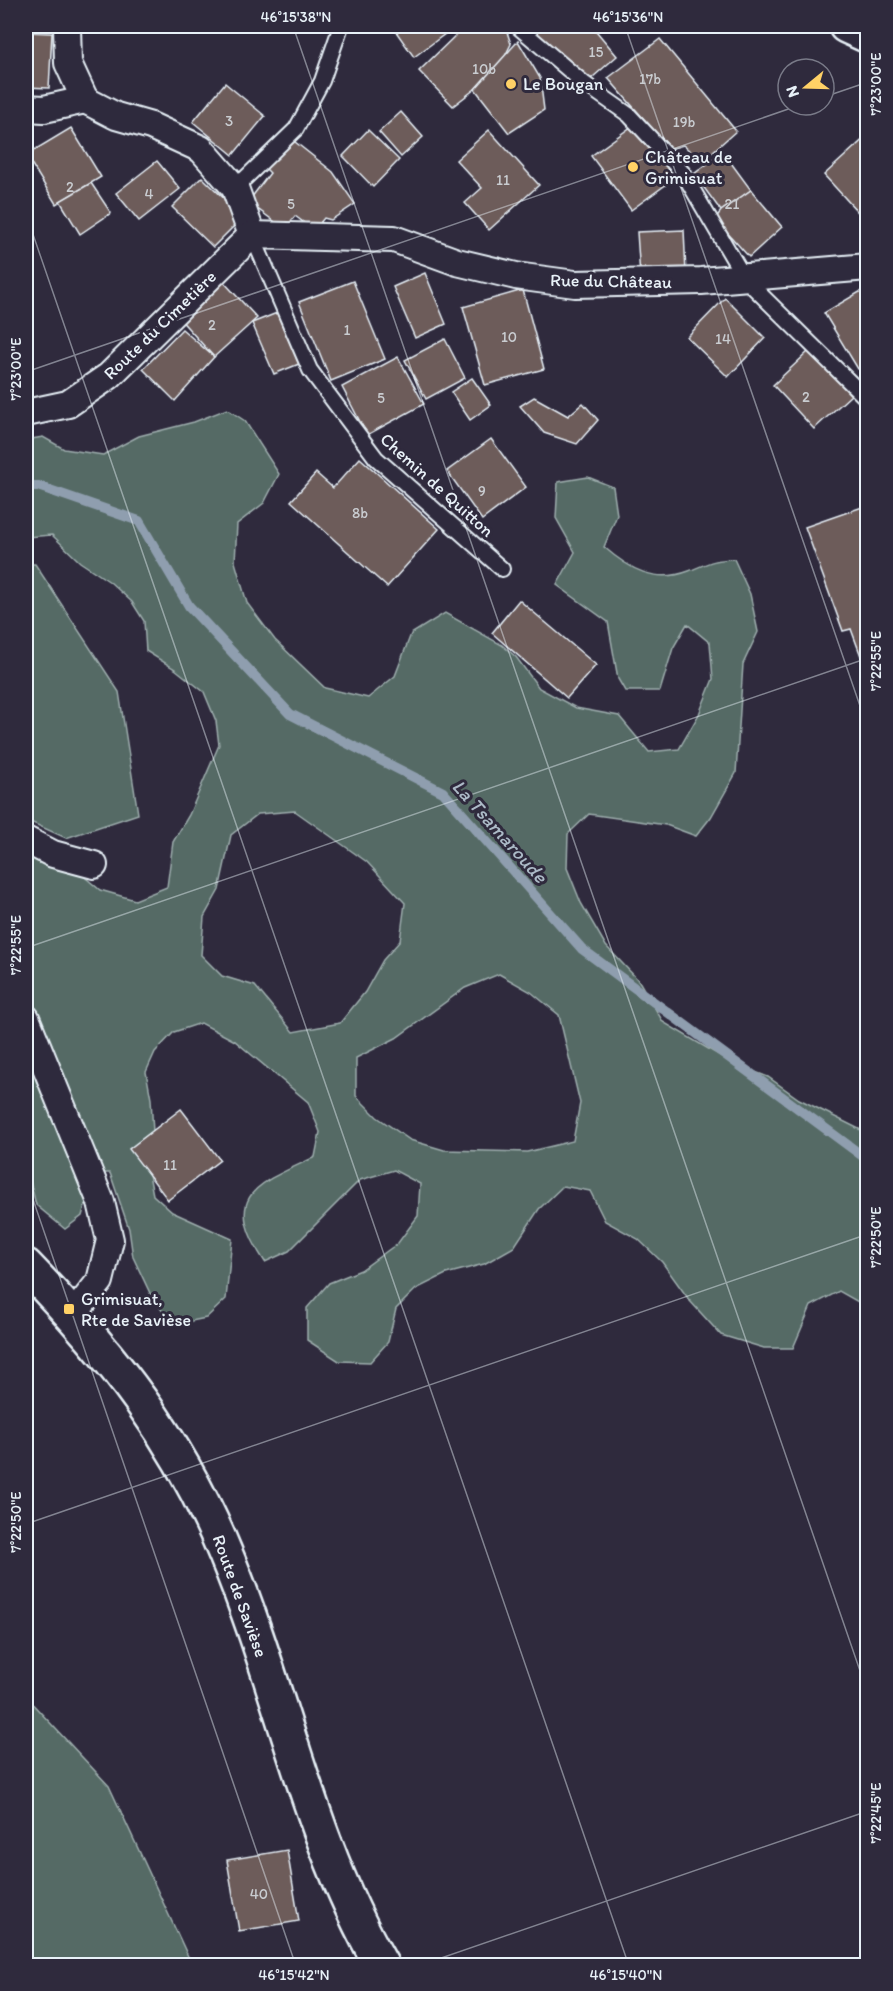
<svg xmlns="http://www.w3.org/2000/svg" width="893" height="1991" font-family="Itim,sans-serif">
  <rect width="100%" height="100%" fill="#2f2a3d"/>
  <filter id="ink" filterUnits="userSpaceOnUse"><feTurbulence type="fractalNoise" baseFrequency=".0167" numOctaves="2"/><feDisplacementMap in="SourceGraphic" scale="12" xChannelSelector="R" yChannelSelector="G"/><feConvolveMatrix kernelMatrix="1 2 1 2 8 2 1 2 1" color-interpolation-filters="sRGB"/></filter>
  <g filter="url(#ink)">
    <!-- green -->
    <g fill="#556a65" stroke="#9eaeae" stroke-width="1.5" fill-rule="evenodd">
      <path d="M227,409L245,421L279,474L264,503L237,524L235,562L247,603L275,640L325,688L368,698L395,676L411,634L445,613L502,645L516,657L539,688L576,708L619,716L649,752L679,749L699,714L713,679L710,643L687,624L673,648L660,691H625L618,679L608,622L557,585L575,552L556,518L558,482L588,477L613,487L617,515L604,547C629,569 655,584 689,571C709,563 711,560 734,559L750,594L758,632L743,664L736,773L711,817L696,836L666,825L589,814L568,834L567,868L581,903L606,946L639,981L663,1022L732,1063L768,1077L799,1099L867,1133V1307L839,1291L811,1306L793,1348H764L721,1335L690,1301L662,1262L638,1239L605,1221L590,1191L563,1186L539,1209L514,1247L484,1264L446,1274L416,1289L396,1309L388,1342L370,1362L339,1361L307,1340V1308L329,1283L361,1270L398,1243L418,1216L420,1184L394,1170L360,1180L289,1251L265,1262C220,1194 258,1184 315,1157L320,1132L308,1102L235,1041L201,1023L174,1032L155,1052L146,1072L151,1099L153,1132L146,1159L153,1195L172,1212L232,1239L226,1299L206,1318L172,1325L150,1293L133,1257L129,1229L110,1173H101L88,1195L82,1216L65,1229L36,1205L26,1165V842L73,867L100,890L135,900L167,887L173,842L189,815L219,745L216,721L204,692L175,669L146,651L144,621L132,602L110,582L80,562L52,535L26,537V440L43,437L64,449L103,455L139,436L194,422ZM295,811L367,862L405,903L400,941L383,960L365,992L340,1023L293,1032L255,986L222,976L201,955L204,917L219,890L231,835L258,814ZM499,974L531,992L559,1015L580,1103L573,1141L527,1152L444,1150L410,1140L377,1117L356,1096V1058L396,1038L465,988Z"/>
      <polygon points="26,564 35,564 119,692 138,814 66,838 26,820"/>
      <polygon points="26,1697 109,1786 192,1965 26,1965"/>
    </g>
    <g fill="none" stroke-linecap="round" stroke-linejoin="round">
      <!-- stream -->
      <polyline stroke="#8f9eaf" stroke-width="10" points="26,486 38,486 139,521 189,606 290,714 443,792 582,949 868,1160"/>
    </g>
    <!-- building -->
    <g fill="#6d5b5a" stroke="#e8f1f8" stroke-width="1.5">
      <polygon points="392,26 444,26 449,31 414,57"/>
      <polygon points="456,26 505,26 511,44 505,56 475,89 453,106 419,71 460,31"/>
      <polygon points="517,26 592,26 617,56 585,84"/>
      <polygon points="26,32 52,33 49,88 26,87"/>
      <polygon points="660,39 736,131 702,161 683,145 670,149 608,78"/>
      <polygon points="518,41 540,78 544,110 509,133 475,89"/>
      <polygon points="225,83 265,116 233,155 193,122"/>
      <polygon points="401,112 423,137 401,157 379,132"/>
      <polygon points="635,124 675,178 631,210 591,156"/>
      <polygon points="71,128 101,177 56,204 26,155"/>
      <polygon points="368,130 399,160 373,187 343,156"/>
      <polygon points="489,130 539,185 489,230 465,203 482,188 456,160"/>
      <polygon points="868,135 868,223 824,175"/>
      <polygon points="290,138 333,172 355,204 331,220 324,218 314,230 295,216 285,229 248,202 270,173 266,169"/>
      <polygon points="723,152 751,190 721,211 694,174"/>
      <polygon points="157,161 180,189 139,221 116,193"/>
      <polygon points="202,177 243,217 213,247 172,207"/>
      <polygon points="91,183 111,213 80,234 60,201"/>
      <polygon points="751,190 782,227 749,257 715,219 721,211"/>
      <polygon points="684,230 686,274 640,276 637,232"/>
      <polygon points="425,273 446,324 415,338 393,287"/>
      <polygon points="221,279 257,318 214,357 178,317"/>
      <polygon points="353,281 385,359 331,381 299,302"/>
      <polygon points="868,287 868,363 858,369 824,313"/>
      <polygon points="523,290 544,369 485,385 463,307"/>
      <polygon points="725,298 765,338 728,377 687,337"/>
      <polygon points="277,313 299,364 274,374 252,323"/>
      <polygon points="182,329 214,357 175,401 143,369"/>
      <polygon points="445,339 465,378 426,399 405,360"/>
      <polygon points="809,351 851,395 814,429 773,385"/>
      <polygon points="398,357 424,404 367,435 342,387"/>
      <polygon points="472,378 491,405 470,420 451,392"/>
      <polygon points="534,397 568,416 583,403 598,420 577,444 544,433 520,406"/>
      <polygon points="491,439 526,487 482,520 447,471"/>
      <polygon points="360,458 439,529 387,587 291,501 316,473 333,488"/>
      <polygon points="868,505 868,675 851,629 843,631 805,527"/>
      <polygon points="519,600 596,665 567,698 492,633"/>
      <polygon points="181,1109 220,1160 168,1200 129,1149"/>
      <polygon points="287,1850 299,1921 239,1931 227,1860"/>
    </g>
    <g fill="none" stroke-linecap="round" stroke-linejoin="round">
      <!-- lane casing -->
      <g stroke="#e8f1f8" stroke-width="18">
        <g id="lane">
          <polyline points="517,26 585,84 629,115 683,173 745,279 868,400"/>
          <polyline points="235,188 296,129 322,81 341,26"/>
          <polyline points="252,235 310,370 376,458 502,569"/>
        </g>
      </g>
      <!-- street casing -->
      <g stroke="#e8f1f8" stroke-width="30">
        <g id="street">
          <polyline points="67,26 68,63 85,100 116,116 151,126 201,149 235,188 252,235"/>
          <polyline points="26,108 44,109 85,100"/>
          <polyline points="252,235 394,239 457,262 516,276 575,284 701,281 868,267"/>
          <polyline points="26,413 68,404 109,376 252,235"/>
          <polyline points="26,840 53,854 94,865"/>
          <polyline points="26,1018 101,1202 110,1240 100,1281 73,1315"/>
        </g>
      </g>
      <!-- secondary casing -->
      <g stroke="#e8f1f8" stroke-width="38">
        <g id="secondary">
          <polyline points="846,26 868,36"/>
          <path d="M26,1266C112,1355 179,1439 226,1555C283,1692 307,1836 382,1966"/>
        </g>
      </g>
      <!-- lane -->
      <use href="#lane" stroke="#2f2a3d" stroke-width="14"/>
      <!-- street -->
      <use href="#street" stroke="#2f2a3d" stroke-width="26"/>
      <!-- secondary -->
      <use href="#secondary" stroke="#2f2a3d" stroke-width="33"/>
    </g>
  </g>
  <!-- ticks -->
  <path fill="none" stroke="#e8f1f8" stroke-width="1.5" stroke-opacity="0.45" d="M293,26L868,1694M625,26L868,729M824,97L868,82M26,214L629,1966M26,372L800,105M26,948L868,658M26,1179L296,1966M26,1524L868,1234M418,1966L868,1811"/>
  <!-- markers -->
  <g fill="#ffd166" stroke="#2f2a3d" stroke-width="2">
    <circle cx="511" cy="84" r="6"/>
    <circle cx="633" cy="167" r="6"/>
    <rect x="63" y="1303" width="12" height="12" rx="3"/>
  </g>
  <g text-anchor="middle" dominant-baseline="central" stroke-width="6" stroke-linejoin="round" paint-order="stroke">
    <!-- number labels -->
    <g font-size="15" fill="#c9ccd0">
      <text x="596" y="52">15</text>
      <text x="484" y="69">10b</text>
      <text x="650" y="79">17b</text>
      <text x="229" y="121">3</text>
      <text x="684" y="122">19b</text>
      <text x="503" y="180">11</text>
      <text x="70" y="187">2</text>
      <text x="149" y="194">4</text>
      <text x="291" y="204">5</text>
      <text x="732" y="204">21</text>
      <text x="212" y="325">2</text>
      <text x="347" y="330">1</text>
      <text x="509" y="337">10</text>
      <text x="723" y="339">14</text>
      <text x="806" y="397">2</text>
      <text x="381" y="398">5</text>
      <text x="482" y="491">9</text>
      <text x="360" y="513">8b</text>
      <text x="170" y="1165">11</text>
      <text x="259" y="1894">40</text>
    </g>
    <!-- poi labels -->
    <g font-size="18" fill="#e8f1f8" stroke="#2f2a3d" text-anchor="start">
      <text x="523" y="84">Le Bougan</text>
      <text x="645" y="157">Château de<tspan x="645" dy="21">Grimisuat</tspan></text>
      <text x="81" y="1299">Grimisuat,<tspan x="81" dy="21">Rte de Savièse</tspan></text>
    </g>
    <!-- street labels -->
    <g font-size="18" fill="#e8f1f8" stroke="#2f2a3d">
      <text transform="translate(611 281) rotate(1)">Rue du Château</text>
      <text transform="translate(160 325) rotate(-44)">Route du Cimetière</text>
      <text transform="translate(437 485) rotate(42)">Chemin de Quitton</text>
      <text transform="translate(240 1596) rotate(70)">Route de Savièse</text>
    </g>
    <!-- water labels -->
    <g font-size="20" font-style="italic" fill="#acbac7" stroke="#2f2a3d">
      <text transform="translate(500 831) rotate(48)">La Tsamaroude</text>
    </g>
  </g>
  <!-- margin -->
  <rect width="893" height="1991" fill="none" stroke="#2f2a3d" stroke-width="66"/>
  <!-- north arrow -->
  <g transform="translate(806 87) rotate(251)"><circle r="28" fill="#2f2a3d" stroke="#797a88" stroke-width="1.5"/>
  <path d="M0-4.5L10 22L0 15L-10 22Z" fill="#ffd166"/>
  <text y="-9" font-size="16" font-weight="bold" text-anchor="middle" fill="#e8f1f8">N</text>
  </g>
  <rect x="33" y="33" width="827" height="1925" fill="none" stroke="#e8f1f8" stroke-width="2"/>
  <g font-size="15" text-anchor="middle" fill="#e8f1f8">
    <text x="296" y="22">46°15'38"N</text>
    <text x="628" y="22">46°15'36"N</text>
    <text transform="translate(876 84) rotate(-90)" y="5">7°23'00"E</text>
    <text transform="translate(16 369) rotate(-90)" y="5">7°23'00"E</text>
    <text transform="translate(876 661) rotate(-90)" y="5">7°22'55"E</text>
    <text transform="translate(16 945) rotate(-90)" y="5">7°22'55"E</text>
    <text transform="translate(876 1237) rotate(-90)" y="5">7°22'50"E</text>
    <text transform="translate(16 1522) rotate(-90)" y="5">7°22'50"E</text>
    <text transform="translate(876 1813) rotate(-90)" y="5">7°22'45"E</text>
    <text x="294" y="1980">46°15'42"N</text>
    <text x="626" y="1980">46°15'40"N</text>
  </g>
</svg>
